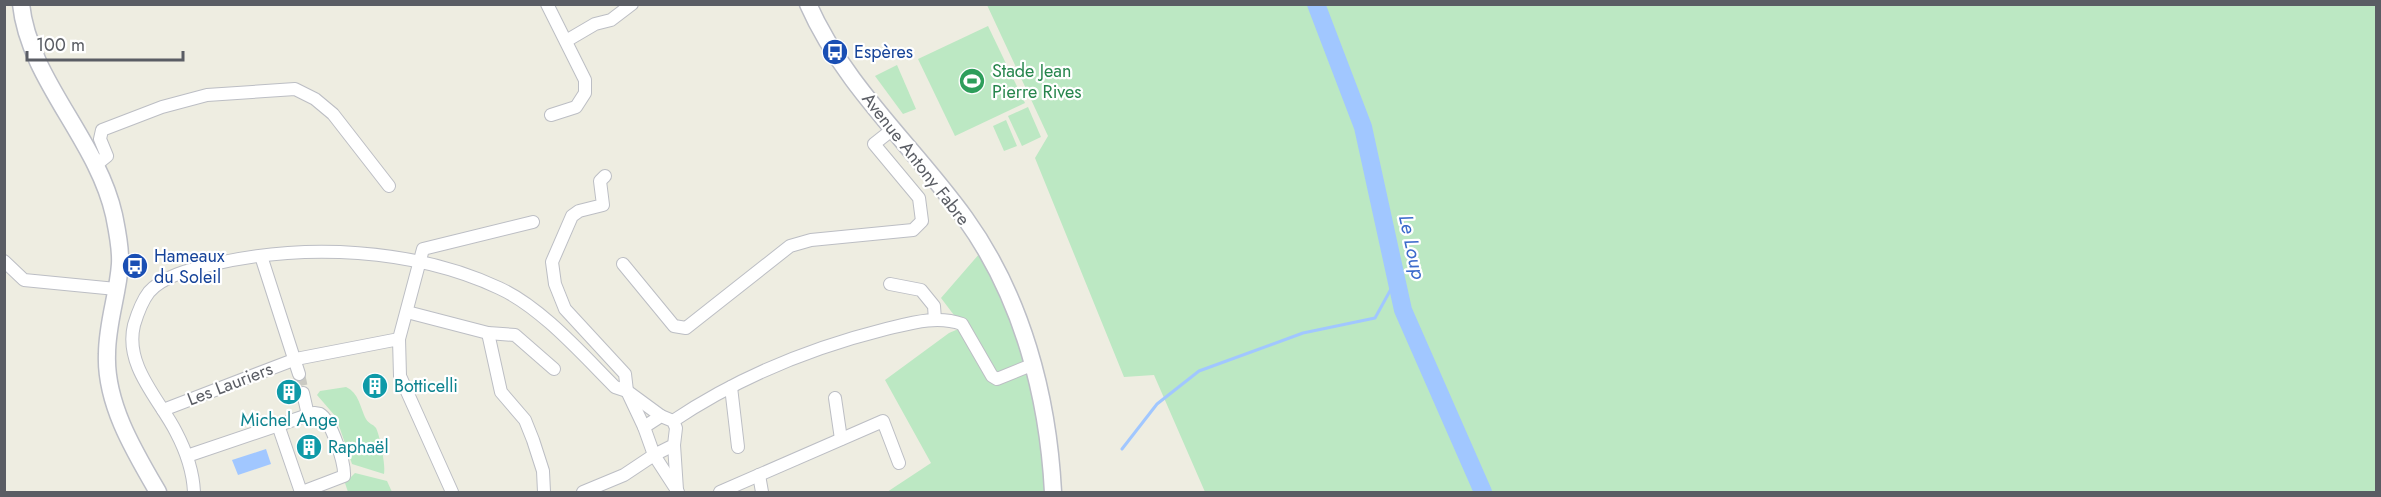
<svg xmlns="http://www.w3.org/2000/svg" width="2381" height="497" font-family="Jost,sans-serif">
  <rect width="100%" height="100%" fill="#eeede1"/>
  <!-- green -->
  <g fill="#bce8c3">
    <polygon points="987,5 2376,5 2376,492 1205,492 1154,375 1124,377 1035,158 1048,136"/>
    <polygon points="988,26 1025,103 955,136 918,59"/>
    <polygon points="897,65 916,109 903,114 875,76"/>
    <polygon points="1028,107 1041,137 1022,146 1008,116"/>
    <polygon points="1006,120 1017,146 1004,151 993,126"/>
    <polygon points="980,253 1026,349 1058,492 887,492 931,463 885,380 949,333 963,327 941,298"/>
    <path d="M346,387C359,393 360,407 366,419C369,424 373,424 376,428C380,436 386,467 384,474L352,464L336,417L317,395L320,391Z"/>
    <polygon points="355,473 387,481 392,492 348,492 345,483"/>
  </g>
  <!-- water -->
  <polygon fill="#a1c7ff" points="266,449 271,464 238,475 232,460"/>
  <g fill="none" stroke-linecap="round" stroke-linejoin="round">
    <!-- stream -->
    <polyline stroke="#a1c7ff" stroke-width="3" points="1122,449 1157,404 1199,371 1303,333 1375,318 1396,280"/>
    <!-- river -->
    <polyline stroke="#a1c7ff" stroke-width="18" points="1316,4 1363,127 1403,310 1483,492"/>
    <!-- street-tunnel -->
    <polyline stroke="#c9c9c2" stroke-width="12" stroke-dasharray="12 6" stroke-linecap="butt" points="299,374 303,393"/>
    <!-- street casing -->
    <g stroke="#bcbec4" stroke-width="14">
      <g id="street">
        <polyline points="547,4 585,80 585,93 576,107 551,115"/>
        <polyline points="566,41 595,24 611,20 632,4"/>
        <polyline points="97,164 107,156 100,139 102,130 162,107 207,95 295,89 315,99 333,114 389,186"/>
        <polyline points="605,176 600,181 603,205 579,211 572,216 552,262 555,284 565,309 625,374 627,391 644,427"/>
        <polyline points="261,256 299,374"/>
        <polyline points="4,261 24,280 116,289"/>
        <polyline points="623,264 674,326 686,328 790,246 811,240 913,230 922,221 919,198 874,144 893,129"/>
        <polyline points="890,284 921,290 934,306 935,320"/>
        <polyline points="407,312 488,333 515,335 554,369"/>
        <polyline points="488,333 501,392 525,420 533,440 543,471 544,492"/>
        <polyline points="399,339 423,249 533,222"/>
        <polyline points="731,387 738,447"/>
        <polyline points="303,393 308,415"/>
        <polyline points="835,398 841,439"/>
        <polyline points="163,410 296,359 399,339 400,376 452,492"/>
        <polygon points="661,416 673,421 676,428 674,445 654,455 644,427"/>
        <path d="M673,421C737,378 810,348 886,329C911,323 937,315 962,324L992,376L997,379L1034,364"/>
        <polyline points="278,425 301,492"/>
        <polyline points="674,445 677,490"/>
        <path d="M187,456L314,413L320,414C331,420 345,463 344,476L302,492"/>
        <polyline points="759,475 762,492"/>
        <path d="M194,492C193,471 186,451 176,432C160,400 124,366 134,325C137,315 142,301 149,292C164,275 193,269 214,264C305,243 413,248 499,288C541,307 582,354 615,387L627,391L661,416"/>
        <polyline points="583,492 624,475 654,455 678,492"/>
        <polyline points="720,492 883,421 899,463"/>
      </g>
    </g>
    <!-- secondary casing -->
    <g stroke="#bcbec6" stroke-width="19">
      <g id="secondary">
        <path d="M21,4C29,80 97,139 114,215C117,230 121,248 120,264C118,294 107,323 107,354C105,403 134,451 158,492"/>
        <path d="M808,4C844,86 914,147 965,218C1022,297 1048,396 1053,492"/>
      </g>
    </g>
    <!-- street -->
    <use href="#street" stroke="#fff" stroke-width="12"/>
    <!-- secondary -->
    <use href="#secondary" stroke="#fff" stroke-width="16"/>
  </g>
  <!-- icons -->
  <defs>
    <g id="bus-disc" transform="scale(1.35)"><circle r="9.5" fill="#1a4fb4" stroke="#fff"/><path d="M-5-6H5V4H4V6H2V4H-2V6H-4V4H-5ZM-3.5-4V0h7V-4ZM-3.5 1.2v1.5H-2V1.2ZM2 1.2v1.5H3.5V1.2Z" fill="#fff"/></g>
    <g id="stadium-disc" transform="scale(1.35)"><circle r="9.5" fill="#2e9e5b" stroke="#fff"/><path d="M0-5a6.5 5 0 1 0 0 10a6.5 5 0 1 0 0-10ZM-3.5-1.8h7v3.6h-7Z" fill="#fff"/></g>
    <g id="building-disc" transform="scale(1.35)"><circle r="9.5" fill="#0f9aa8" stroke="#fff"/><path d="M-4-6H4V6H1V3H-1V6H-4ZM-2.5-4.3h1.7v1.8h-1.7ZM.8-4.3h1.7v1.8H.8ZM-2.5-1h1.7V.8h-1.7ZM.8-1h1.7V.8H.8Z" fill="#fff"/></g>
  </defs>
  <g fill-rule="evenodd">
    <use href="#bus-disc" x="835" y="52"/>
    <use href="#stadium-disc" x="972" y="81"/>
    <use href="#bus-disc" x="135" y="266"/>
    <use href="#building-disc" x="375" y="386"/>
    <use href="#building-disc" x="289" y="392"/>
    <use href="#building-disc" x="309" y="447"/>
  </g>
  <g text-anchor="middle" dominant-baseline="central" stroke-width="4.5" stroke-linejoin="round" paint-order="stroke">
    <!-- transit labels -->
    <g font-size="18" fill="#164399" stroke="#fff" text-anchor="start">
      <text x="854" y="52">Espères</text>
      <text x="154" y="256">Hameaux<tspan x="154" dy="21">du Soleil</tspan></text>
    </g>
    <!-- leisure labels -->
    <g font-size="18" fill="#27864d" stroke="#fff" text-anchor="start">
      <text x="992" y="71">Stade Jean<tspan x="992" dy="21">Pierre Rives</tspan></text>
    </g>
    <!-- street labels -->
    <g font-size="18" fill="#5a5d64" stroke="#fff">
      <text transform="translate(916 159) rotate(52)">Avenue Antony Fabre</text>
      <text transform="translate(230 384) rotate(-21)">Les Lauriers</text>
    </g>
    <!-- culture labels -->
    <g font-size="18" fill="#0d838f" stroke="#fff" text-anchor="start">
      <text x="394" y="386">Botticelli</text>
      <text x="289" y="420" text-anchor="middle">Michel Ange</text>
      <text x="328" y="447">Raphaël</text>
    </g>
    <!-- water labels -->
    <g font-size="20" font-style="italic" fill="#3b6acb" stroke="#fff">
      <text transform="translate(1412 247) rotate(78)">Le Loup</text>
    </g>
  </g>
  <!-- border -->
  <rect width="2381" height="497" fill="none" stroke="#5a5d64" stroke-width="12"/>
  <!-- scale -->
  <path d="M27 51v9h156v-9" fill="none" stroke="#5a5d64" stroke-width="3"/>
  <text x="36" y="51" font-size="18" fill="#5a5d64" stroke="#ffffff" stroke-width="4.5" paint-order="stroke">100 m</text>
</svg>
